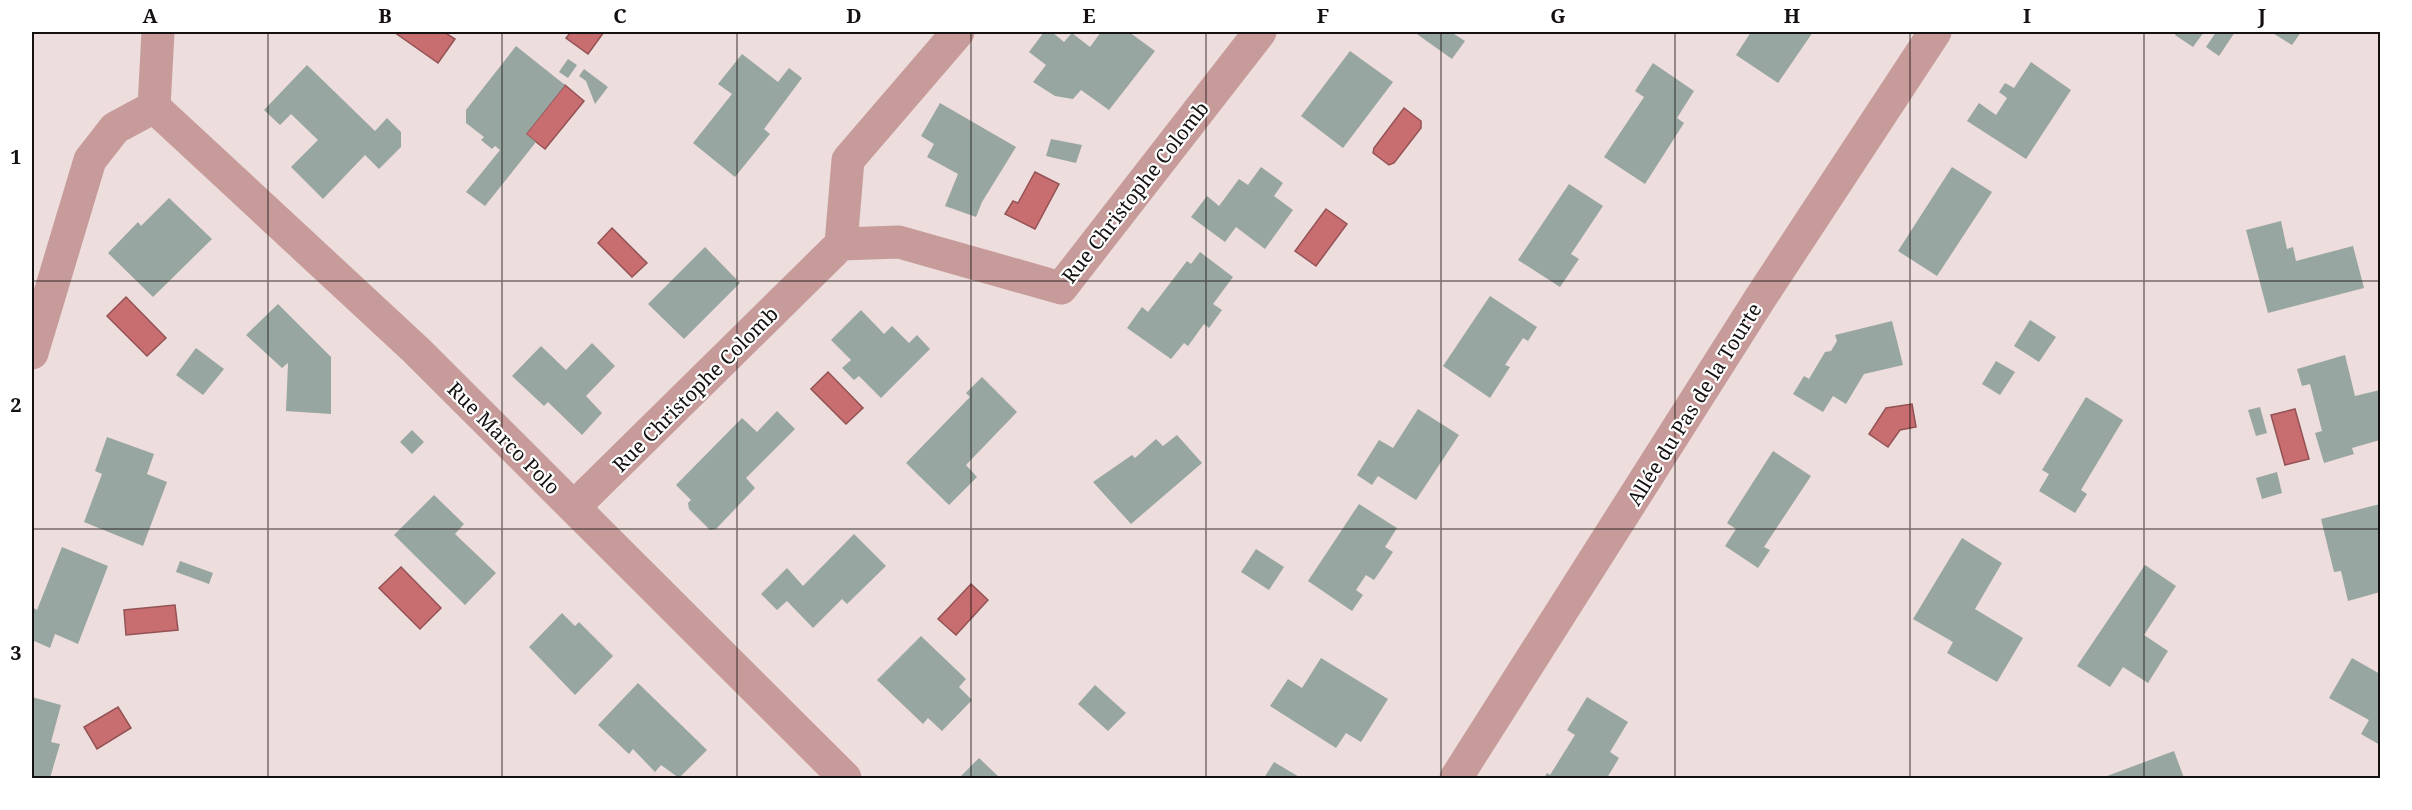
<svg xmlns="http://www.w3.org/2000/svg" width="2412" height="810" font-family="'Noto Serif',serif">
  <rect width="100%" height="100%" fill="#eddddc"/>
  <!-- water -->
  <g fill="#c96e70" stroke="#935254" stroke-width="1.5">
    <polygon points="394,32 444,32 455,39 438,63"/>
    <polygon points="571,32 604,32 588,54 566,38"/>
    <polygon points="565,85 584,101 545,149 526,134"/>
    <polygon points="1404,108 1421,121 1421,128 1394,163 1389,165 1373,153 1374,148"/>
    <polygon points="1035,172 1059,184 1035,229 1005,214 1013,201 1018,203"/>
    <polygon points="1326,209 1347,224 1316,266 1295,251"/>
    <polygon points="612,228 647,263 632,277 598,243"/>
    <polygon points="126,297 166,338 147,356 107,316"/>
    <polygon points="828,372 863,408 846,424 811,389"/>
    <polygon points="1912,404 1916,427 1900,430 1888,447 1869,434 1886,408"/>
    <polygon points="2295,409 2309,459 2285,465 2271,415"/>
    <polygon points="401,567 441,608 420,629 379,588"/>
    <polygon points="971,584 988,600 956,635 938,619"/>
    <polygon points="175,605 178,630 126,635 124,610"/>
    <polygon points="118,707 131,728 97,749 84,727"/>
  </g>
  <!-- building -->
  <g fill="#98a6a1">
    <polygon points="1044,32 1052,32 1064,42 1072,33 1090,47 1101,32 1129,32 1155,51 1109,110 1081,90 1073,99 1055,96 1033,82 1046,65 1029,52"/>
    <polygon points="1414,32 1451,32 1465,41 1452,59"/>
    <polygon points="1751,32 1813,32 1778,83 1736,55"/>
    <polygon points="2177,32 2204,32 2193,47 2175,35"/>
    <polygon points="2216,32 2235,32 2219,56 2206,47"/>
    <polygon points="2271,32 2301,32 2292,45"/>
    <polygon points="516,46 565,85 526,134 536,142 485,206 466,192 500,150 495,146 492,149 481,140 484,137 466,123 466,110"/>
    <polygon points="1350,51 1393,82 1343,148 1301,116"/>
    <polygon points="742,54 778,82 789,68 802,78 764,129 770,134 735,177 693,143 732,94 718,84"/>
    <polygon points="568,59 577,65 568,78 559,72"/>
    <polygon points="2031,62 2071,90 2026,159 1967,121 1979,103 1996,115 2007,98 1999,92 2005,83 2014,88"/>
    <polygon points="1653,63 1694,91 1677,118 1684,123 1645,184 1604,157 1644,97 1635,91"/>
    <polygon points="307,65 375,131 387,118 401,132 401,147 379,169 365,155 323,199 291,167 318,140 291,114 280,125 264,110"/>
    <polygon points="584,69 608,87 595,104 586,81 579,76"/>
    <polygon points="940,103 1016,147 982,202 976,217 945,206 958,174 927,157 934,144 921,136"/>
    <polygon points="1051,139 1082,145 1076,163 1046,156"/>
    <polygon points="1261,167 1283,183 1274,196 1293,210 1265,249 1236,227 1225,242 1191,217 1207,196 1219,206 1239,179 1248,185"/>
    <polygon points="1952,167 1992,192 1937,276 1898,251"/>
    <polygon points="1569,184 1603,206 1571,254 1579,259 1560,287 1518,260"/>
    <polygon points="169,198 212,239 153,297 108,253 138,222 141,226"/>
    <polygon points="2281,221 2287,249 2293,247 2296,261 2353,246 2364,288 2268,313 2246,230"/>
    <polygon points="705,247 740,283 684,339 648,304"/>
    <polygon points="1200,252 1233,277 1213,304 1222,310 1209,328 1204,324 1188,346 1184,343 1171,359 1127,328 1142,307 1148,312 1187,261 1191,264"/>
    <polygon points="1490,296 1537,327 1528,341 1523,338 1505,365 1510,367 1490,398 1443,366"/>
    <polygon points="278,304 331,357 331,414 286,411 288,363 282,368 246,335"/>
    <polygon points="861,310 884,334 892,326 909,343 917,335 930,349 881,398 859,376 854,380 842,368 851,360 831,340"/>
    <polygon points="2030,320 2056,337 2039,362 2014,346"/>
    <polygon points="1892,321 1903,365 1864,374 1846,404 1833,396 1823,412 1793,394 1804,376 1809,379 1825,352 1831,351 1837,341 1835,335"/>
    <polygon points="592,343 615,366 586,396 602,413 582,435 548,402 544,406 512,376 541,346 566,370"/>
    <polygon points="196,348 224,369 203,395 176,375"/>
    <polygon points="2345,355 2355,396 2380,390 2380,440 2352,448 2354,454 2324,463 2315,433 2322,431 2310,384 2302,386 2297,369"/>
    <polygon points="1996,361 2015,372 2000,395 1982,384"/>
    <polygon points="982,377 1017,412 966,465 977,477 949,505 906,463 970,397 966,393"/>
    <polygon points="2086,397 2123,420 2081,490 2087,494 2075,513 2039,491 2049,474 2042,470"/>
    <polygon points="2260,407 2267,433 2256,436 2248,410"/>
    <polygon points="1418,409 1459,435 1416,500 1378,476 1372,485 1357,475 1379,440 1393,448"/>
    <polygon points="777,411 795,429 746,478 755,488 716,529 710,530 689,509 688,503 691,500 676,485 742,418 757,432"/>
    <polygon points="412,430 424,442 412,454 400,442"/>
    <polygon points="1177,435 1202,463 1131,524 1093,482 1132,455 1135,458 1156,439 1163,446"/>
    <polygon points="107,437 154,454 147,474 167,482 143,546 84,522 102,474 95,471"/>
    <polygon points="1773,451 1811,476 1764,547 1770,550 1758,568 1725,546 1736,529 1727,523"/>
    <polygon points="2277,472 2282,493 2262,499 2256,478"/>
    <polygon points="434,495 464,524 455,534 496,573 465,605 394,535"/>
    <polygon points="1359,504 1397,528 1385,547 1393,552 1374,580 1366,575 1356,590 1363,595 1352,611 1308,581"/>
    <polygon points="2380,504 2380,592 2348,601 2341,571 2334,572 2321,519"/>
    <polygon points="854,534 886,566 847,604 842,599 813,628 787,601 777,610 761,594 787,568 803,586"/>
    <polygon points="1962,538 2002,563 1975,609 2023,638 1997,682 1947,653 1953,642 1913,619"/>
    <polygon points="62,547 108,566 78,644 55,634 50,648 32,640 32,607 37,610"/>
    <polygon points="1256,549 1284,567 1269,590 1241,572"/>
    <polygon points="180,561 213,573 209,584 176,572"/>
    <polygon points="2145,565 2176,586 2144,635 2168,651 2148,683 2123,667 2110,687 2077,666"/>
    <polygon points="562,613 575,626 579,622 613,656 575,695 529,647"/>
    <polygon points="921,636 966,679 959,687 972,700 942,731 928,718 923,724 877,680"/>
    <polygon points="1321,658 1388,699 1361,742 1346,733 1336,748 1270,706 1288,679 1302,688"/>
    <polygon points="2352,658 2380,674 2380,745 2361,734 2369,720 2329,698"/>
    <polygon points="638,683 707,750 679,778 661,765 655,772 633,749 629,754 598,725"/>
    <polygon points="1095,685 1126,713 1108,731 1078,704"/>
    <polygon points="32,697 61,705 51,742 60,744 50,778 32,778"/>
    <polygon points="1587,697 1628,722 1610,752 1619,758 1607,778 1544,778 1547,773 1550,775 1575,735 1567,730"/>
    <polygon points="2174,751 2184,778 2108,778 2107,776"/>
    <polygon points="979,758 1000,778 959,778"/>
    <polygon points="1274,762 1301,778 1264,778"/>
  </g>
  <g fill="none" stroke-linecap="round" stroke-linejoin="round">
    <!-- street -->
    <g stroke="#c69b9a" stroke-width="33">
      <polyline points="154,107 416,350 845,778"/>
      <polyline points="154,107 158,32"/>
      <polyline points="841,244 848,160 958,32"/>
      <polyline points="32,353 90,160 115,128 154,107"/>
      <polyline points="574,507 841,244 899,242 1061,288 1260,32"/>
      <polyline points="1456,778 1761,297 1935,32"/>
    </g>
  </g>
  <!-- grid -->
  <path fill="none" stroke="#161111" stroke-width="1.5" stroke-opacity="0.55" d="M268,32V778M502,32V778M737,32V778M971,32V778M1206,32V778M1441,32V778M1675,32V778M1910,32V778M2144,32V778M32,281H2380M32,529H2380"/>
  <g text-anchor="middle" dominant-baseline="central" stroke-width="4.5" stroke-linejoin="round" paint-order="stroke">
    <!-- street labels -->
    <g font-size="20" fill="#161111" stroke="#fff">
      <text transform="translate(1135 192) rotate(-52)">Rue Christophe Colomb</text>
      <text transform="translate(695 389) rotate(-45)">Rue Christophe Colomb</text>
      <text transform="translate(1694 404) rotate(-58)">Allée du Pas de la Tourte</text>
      <text transform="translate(504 438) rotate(45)">Rue Marco Polo</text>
    </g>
  </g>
  <!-- border -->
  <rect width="2412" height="810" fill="none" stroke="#ffffff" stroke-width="66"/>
  <rect x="33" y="33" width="2346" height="744" fill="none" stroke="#161111" stroke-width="2"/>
  <g font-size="20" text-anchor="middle" font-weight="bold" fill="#161111">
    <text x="150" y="23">A</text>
    <text x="385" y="23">B</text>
    <text x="620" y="23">C</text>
    <text x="854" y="23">D</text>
    <text x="1089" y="23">E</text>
    <text x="1323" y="23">F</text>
    <text x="1558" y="23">G</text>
    <text x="1792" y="23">H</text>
    <text x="2027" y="23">I</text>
    <text x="2262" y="23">J</text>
    <text x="16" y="164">1</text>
    <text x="16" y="412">2</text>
    <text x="16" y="660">3</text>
  </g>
</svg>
